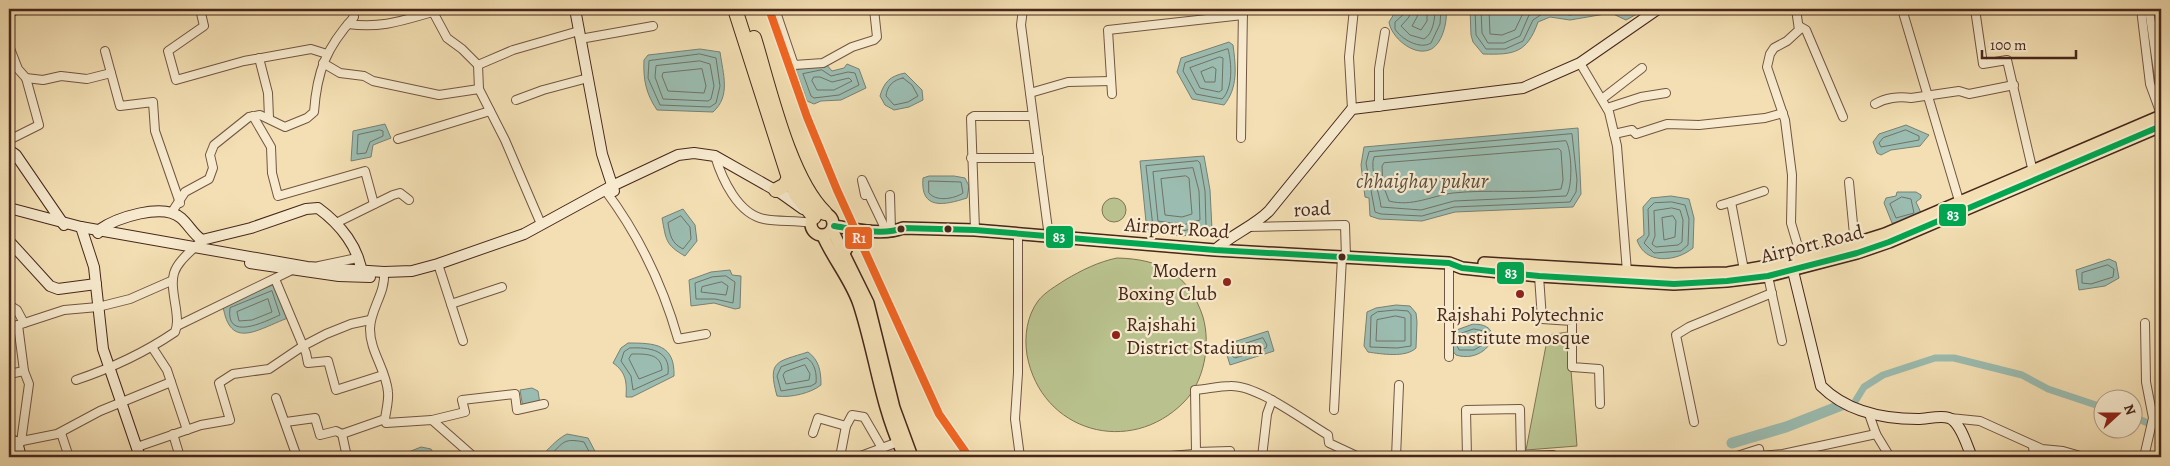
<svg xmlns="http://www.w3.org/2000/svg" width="2170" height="466" font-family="Alegreya,serif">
  <rect width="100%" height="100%" fill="#f3dfb3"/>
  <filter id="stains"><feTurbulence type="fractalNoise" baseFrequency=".004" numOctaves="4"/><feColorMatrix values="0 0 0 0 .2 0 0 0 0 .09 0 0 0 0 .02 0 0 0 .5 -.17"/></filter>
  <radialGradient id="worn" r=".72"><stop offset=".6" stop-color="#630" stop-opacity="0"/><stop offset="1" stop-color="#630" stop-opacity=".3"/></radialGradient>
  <!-- green -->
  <g fill="#b9c28e" stroke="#807454">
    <circle cx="1114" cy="210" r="12"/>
    <path d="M1117,258C1161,259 1189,274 1203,317C1211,345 1204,382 1184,402C1130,457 1041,432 1027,355C1024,336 1027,316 1038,301C1045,292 1056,286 1065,280C1082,270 1098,262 1117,258Z"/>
    <polygon points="1568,332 1577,446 1526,450 1548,335"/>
  </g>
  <!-- water -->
  <g fill="#9bbcb0" stroke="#798074">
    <path d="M1405,9H1446C1448,21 1442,46 1429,50C1413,56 1391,37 1389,22L1394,14Z"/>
    <path d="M1470,9H1646L1626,20L1611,13L1570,20L1550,17L1538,22C1527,53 1514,55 1483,54L1473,42L1471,35Z"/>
    <path d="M1229,42L1233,45C1236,67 1238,88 1224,105L1192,99L1177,72L1181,58Z"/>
    <path d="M700,49L720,52C723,74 731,96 713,112L657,110C646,94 643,79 644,60L648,55Z"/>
    <polygon points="826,64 832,71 844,68 847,64 859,69 866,88 841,100 821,101 814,104 807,101 796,70"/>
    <path d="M905,73L922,90L923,100L909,107L894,110L885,105L880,96C884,82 890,76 905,73Z"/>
    <polygon points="385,124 391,138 373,145 371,157 351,161 353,131"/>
    <polygon points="1906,125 1929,135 1920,146 1891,150 1881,155 1877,153 1873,142 1879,134"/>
    <polygon points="1578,128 1581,194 1573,207 1455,212 1422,221 1379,219 1370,216 1369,198 1365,197 1361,165 1364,147"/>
    <polygon points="1204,156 1210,190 1212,229 1183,236 1147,232 1140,161"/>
    <path d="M929,176H954L965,178L969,186L967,198C945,205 920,211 923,178Z"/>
    <polygon points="1897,192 1916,192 1921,195 1921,198 1916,202 1922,215 1898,224 1892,223 1884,203 1886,198 1896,196"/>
    <path d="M1671,196L1689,199L1694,218L1693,248C1676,262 1645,265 1637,240L1644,235L1643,207L1651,198Z"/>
    <path d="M683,209L695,225L697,241L685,256C665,245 666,239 662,218Z"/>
    <polygon points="2109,259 2116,262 2119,278 2105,286 2079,290 2076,270"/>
    <polygon points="730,270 732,275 741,276 740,308 735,309 714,303 691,306 689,280 711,272"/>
    <path d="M275,284L288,318C258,329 230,351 223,306Z"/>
    <path d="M1396,305L1410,306L1416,313L1417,322L1416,348C1406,358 1381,354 1368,352L1364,346L1367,312L1376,308Z"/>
    <path d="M1473,324C1510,324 1487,365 1456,355L1452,350L1450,336L1454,331Z"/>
    <polygon points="1268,331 1274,351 1230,365 1224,345"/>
    <path d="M628,343C655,343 675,344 674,376L632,397H626C627,382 626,372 613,363L621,348Z"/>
    <path d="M808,352C819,360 821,371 821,385C811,393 791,398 777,396C767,360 777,362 808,352Z"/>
    <polygon points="532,388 538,391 540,404 523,408 520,390"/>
    <path d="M567,434L588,438L598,457H539C550,449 555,440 567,434Z"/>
    <polygon points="421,447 431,449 436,457 396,457"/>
  </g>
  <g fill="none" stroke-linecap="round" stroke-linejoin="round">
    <!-- shore -->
    <g stroke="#717266" stroke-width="1">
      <path d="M1405,9L1404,14L1395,22V29C1401,39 1420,50 1431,43L1440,24L1441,9"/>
      <path d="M1411,9L1409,17L1401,26L1410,35L1424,39C1433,34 1435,19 1435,9"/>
      <polyline points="1419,9 1417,17 1412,26 1421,30 1427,21 1427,9"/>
      <polyline points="1475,9 1476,35 1486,49 1505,49 1523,41 1533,20 1542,14 1555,12 1570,15 1607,9"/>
      <polyline points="1481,9 1482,33 1488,43 1504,43 1520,36 1529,15 1539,9"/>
      <polyline points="1489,9 1490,34 1502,35 1515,30 1525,9"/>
      <path d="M1228,49C1232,63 1233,89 1222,99L1196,94L1183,71L1185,63Z"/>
      <polygon points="700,54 716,58 720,86 716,103 710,107 660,105 648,78 649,61"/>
      <polygon points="1220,57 1223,58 1222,90 1219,92 1200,88 1190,68"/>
      <polygon points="700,61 710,64 714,86 711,99 708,101 663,99 655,77 656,66"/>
      <polygon points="1213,67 1216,69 1215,82 1205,82 1201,72"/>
      <polygon points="702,69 706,86 704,93 668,91 662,76 663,73"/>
      <polygon points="822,70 831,76 848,72 855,73 859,85 839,95 814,98 811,96 803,74"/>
      <polygon points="814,77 820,77 832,82 849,78 852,81 834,90 817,90 812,81"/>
      <path d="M903,78L912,85L918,96L908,102L894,105L886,96C887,86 893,80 903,78Z"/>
      <polygon points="380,130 383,131 383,136 370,142 366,153 357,154 358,135"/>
      <polygon points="1906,130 1919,136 1919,140 1881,147 1879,143 1883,138"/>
      <polygon points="1572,134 1577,180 1576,192 1570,202 1454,207 1422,216 1381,214 1375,212 1366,163 1369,152"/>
      <path d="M1566,141C1572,150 1573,188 1566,196L1454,201L1421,210L1381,207C1380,194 1369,168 1374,157Z"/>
      <path d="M1559,149L1561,151L1563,180L1561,189C1525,194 1489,189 1453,193C1431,196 1412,207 1389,201L1383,185L1382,166L1384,163Z"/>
      <polygon points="1198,161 1200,163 1205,191 1206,225 1183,231 1153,227 1146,166"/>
      <polygon points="1193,168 1199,191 1200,220 1183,225 1158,221 1153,172"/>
      <polygon points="1186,176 1189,178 1192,214 1182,217 1165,215 1161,179"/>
      <path d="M929,181L961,182L963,193C954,199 936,202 929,193Z"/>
      <polygon points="1902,197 1911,199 1914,213 1896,218 1890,204"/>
      <polygon points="1672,202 1685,205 1689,219 1688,245 1681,251 1654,253 1644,243 1649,235 1648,209 1654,203"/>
      <polygon points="1672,208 1680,210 1683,220 1682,242 1678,245 1656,247 1652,244 1655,236 1654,211"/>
      <path d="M681,216L690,227L691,239L683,249C671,243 670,235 668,223Z"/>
      <polygon points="1673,216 1676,221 1675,237 1664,240 1662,218"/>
      <polygon points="2108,265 2114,269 2113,277 2091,284 2082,283 2082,273"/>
      <polygon points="726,276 735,282 733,303 715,299 696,299 695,283 712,277"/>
      <polygon points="722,282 728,286 726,295 701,292 702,287"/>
      <path d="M272,291L280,315C264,322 225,342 230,308Z"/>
      <polygon points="268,299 272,312 252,320 239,321 237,312"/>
      <polygon points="1396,310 1408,311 1411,315 1411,346 1397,348 1370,347 1371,316 1377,312"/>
      <polygon points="1396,316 1405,318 1405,341 1376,341 1377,320"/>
      <polygon points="1474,329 1484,331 1486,343 1474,350 1459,350 1455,341 1457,335"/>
      <polygon points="1263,338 1267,345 1266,348 1235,358 1232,356 1232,348"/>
      <path d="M630,348C649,347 671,350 668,374L633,390L631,376L621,361L624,352Z"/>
      <path d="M632,354C645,354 661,353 662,370L639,379L629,359Z"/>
      <path d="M807,358C815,363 817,374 816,383L811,386L781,391L777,376L781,367Z"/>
      <polygon points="805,365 810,374 809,380 786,384 783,375 785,372"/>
      <path d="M547,457C564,445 560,437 584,442L592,457"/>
    </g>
    <!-- canal -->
    <g stroke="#9bbcb0" stroke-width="7">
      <polyline points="1856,400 1864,387 1883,375 1935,358 1954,358 2022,375 2048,389 2102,407"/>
      <polyline points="2132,416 2161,429"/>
    </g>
    <!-- river -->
    <polyline stroke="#9bbcb0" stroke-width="11" points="1732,443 1786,427 1842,405"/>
    <!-- street casing -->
    <g stroke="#725541" stroke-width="10">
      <g id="street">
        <polyline points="200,9 204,26 168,51 176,80 244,61 311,49 327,54"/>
        <polyline points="775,9 794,65 823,63 852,47 874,40 877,37 874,9"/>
        <polyline points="1023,9 1021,25 1049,237"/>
        <polyline points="1796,9 1799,30 1787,41 1774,48 1770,54 1767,67 1785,120 1792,175 1791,223 1802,260"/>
        <polyline points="1902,9 1960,204"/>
        <polyline points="1975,9 1983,64 2007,60 2033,172"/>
        <polyline points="2141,9 2150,84 2161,114"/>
        <polyline points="2149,9 2161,92"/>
        <polyline points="433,12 447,38 462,49 478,65 479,89"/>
        <path d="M348,24C387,29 408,18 444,9"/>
        <polyline points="1799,26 1806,30 1843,117"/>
        <polyline points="580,39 653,26"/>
        <polyline points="9,46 18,69 26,78 43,80 61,76 87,79 111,73 105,51"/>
        <polyline points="259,58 268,93 269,118"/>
        <polyline points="323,63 340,73 364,76 373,81 439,95 479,89 505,140 541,224"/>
        <polyline points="1580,63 1609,112 1617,146 1627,272"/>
        <polyline points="478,65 513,50 579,31"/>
        <polyline points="111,73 120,106 153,102 155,131 180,203"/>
        <polyline points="1030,93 1068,82 1111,81"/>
        <polyline points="1112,94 1108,30 1243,15"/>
        <polyline points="1602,99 1642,68"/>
        <polyline points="516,100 543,90 588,78"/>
        <path d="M1875,104C1885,98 1899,96 1911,98L1959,91L1969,94L2014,85"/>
        <polyline points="1379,107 1379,69 1385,32"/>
        <polyline points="1607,108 1641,97 1666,93"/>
        <polyline points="1352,109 1349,57 1354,9"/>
        <polyline points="253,116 271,147 272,173 278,196 365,171 374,204"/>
        <polyline points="1614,134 1632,130 1636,134 1667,124 1699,125 1765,118 1783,113"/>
        <polyline points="1241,138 1243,9"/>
        <polyline points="398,139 490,111"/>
        <polyline points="9,140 39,125 26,78"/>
        <path d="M715,156C722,179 738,214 764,219C779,222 795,220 811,223"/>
        <polyline points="971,158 1039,158"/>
        <polyline points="1849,182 1855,245"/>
        <path d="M605,190C638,234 663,286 678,339L706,334"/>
        <polyline points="865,195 862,180 883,224 884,230"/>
        <polyline points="890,195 891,230"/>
        <polyline points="1731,202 1764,191"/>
        <polyline points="1721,205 1731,202 1744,270"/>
        <path d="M172,212L185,192L209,179L213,168L210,155L214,145L249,117L260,115L285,127L307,118L314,112C317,71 326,48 354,17L352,9"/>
        <polyline points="336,223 393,195 400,193 409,200"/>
        <polyline points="1248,227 1345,225 1346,257"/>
        <polyline points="975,230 971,118 974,116 1033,116"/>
        <polyline points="1018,235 1018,373 1015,419 1020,457"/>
        <polyline points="438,264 463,341"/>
        <polyline points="319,266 357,258"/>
        <polyline points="1539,276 1542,319 1572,321 1572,367 1599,369 1600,404"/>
        <polyline points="1768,276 1782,341"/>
        <polyline points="275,279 306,353 308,363 328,361 336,390 383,375"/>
        <polyline points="451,304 502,287"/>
        <polyline points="9,305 17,310 24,323"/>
        <polyline points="177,326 290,271 292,267"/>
        <polyline points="9,328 64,310 98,307 130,299 171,281"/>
        <polyline points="152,347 167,370 187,430"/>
        <polyline points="1449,357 1449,263"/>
        <polyline points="9,374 24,371 18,325"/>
        <path d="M76,380C112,368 144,353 175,332C178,324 177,318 176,309C170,273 170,270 197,245"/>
        <polyline points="276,398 297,457"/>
        <polyline points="1334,410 1342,257"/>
        <polyline points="1869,414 1876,434 1890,457"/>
        <polyline points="1950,418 1980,421 2042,449 2063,451 2084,457"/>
        <polyline points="385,419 386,423 432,420 474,457"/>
        <polyline points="432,420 465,412 462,400 515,394 517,410 544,404"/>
        <polyline points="286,422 315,418 320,435 336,431 342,434"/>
        <polyline points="1694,422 1676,335 1689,327 1772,293"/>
        <polyline points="846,426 852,415 864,417 882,448"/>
        <polyline points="61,433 69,457"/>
        <polyline points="813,433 818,418 846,426 840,457"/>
        <polyline points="173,434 180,457"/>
        <polyline points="17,442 57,434 100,411 171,382"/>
        <polyline points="21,442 29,384 24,371"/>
        <polyline points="2033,446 2034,457"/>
        <polyline points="137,447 201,425 230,420 219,383 233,374 269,369 303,346 326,334 351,324 370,320"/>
        <polyline points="1196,452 1230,451"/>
        <path d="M1194,454L1196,452L1195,390C1207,389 1219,386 1230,386C1258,385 1304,421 1328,435L1329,443L1359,457"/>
        <path d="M347,457L342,434L385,419C386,411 389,400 388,392C386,369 370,352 370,329C370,309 386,293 384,272"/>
        <polyline points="858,457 898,442"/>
        <polyline points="1159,457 1194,454 1194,457"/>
        <polyline points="1262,457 1267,414 1272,400"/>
        <polyline points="1396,457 1399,385"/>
        <polyline points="1467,457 1466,410 1520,409 1521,456 1553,455"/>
        <polyline points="1734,457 1759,449 1760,456 1783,454 1876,434"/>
        <polyline points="2144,457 2153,418 2146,382 2145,323"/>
      </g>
    </g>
    <!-- secondary casing -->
    <g stroke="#47271b" stroke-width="12">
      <g id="secondary">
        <polyline points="575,9 602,154 614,191"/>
        <polyline points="9,13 15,9"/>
        <polyline points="9,150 16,155 64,225"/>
        <polyline points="9,208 81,227 307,267 384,272 412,271 438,264 524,234 612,186 678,155 694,153 715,156 782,194 803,209"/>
        <polyline points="81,227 94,267 103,349 140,457"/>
        <path d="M98,233L99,230C116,218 163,202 181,218C189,225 193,234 202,240L251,228L306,209L318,208C340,224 360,248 362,276"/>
        <polyline points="9,241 50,286 58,289 96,284"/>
        <path d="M1215,250C1232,234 1253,227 1269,211L1352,109L1523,88L1580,63L1658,9"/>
        <polyline points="250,263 339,276 370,277"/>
        <path d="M1793,271L1821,386C1847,412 1883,419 1918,419C1927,419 1940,415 1949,418C1961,422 1967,447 1972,457"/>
        <polyline points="9,440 17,442 21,457"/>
      </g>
    </g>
    <!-- primary casing -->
    <g stroke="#47271b" stroke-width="14">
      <g id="primary">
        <circle cx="822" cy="224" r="11"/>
        <path d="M834,226C854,229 883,236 903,228L975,230L1215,250L1449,263L1462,268L1539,276L1674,284L1727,281L1768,276L1857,253L1889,242L2161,126"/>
        <polyline points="832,230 868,303 894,408 912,457"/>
        <path d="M823,236C833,259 851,280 859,304C875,353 880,402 901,449"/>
        <polyline points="844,253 849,244 869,231"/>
        <polyline points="1484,263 1675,274 1728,273 1802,260 1885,234 2161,116"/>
      </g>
    </g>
    <!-- highway casing -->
    <g stroke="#47271b" stroke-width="16">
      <g id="highway">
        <polyline points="735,9 789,178 796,194 814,217"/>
        <path d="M754,38C769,87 789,178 825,213"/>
        <polyline points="776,190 785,185 789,178"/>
      </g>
    </g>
    <!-- street -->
    <use href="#street" stroke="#f7eace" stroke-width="8"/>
    <!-- secondary -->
    <use href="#secondary" stroke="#f7eace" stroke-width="10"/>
    <!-- primary -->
    <use href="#primary" stroke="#f3dfb3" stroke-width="11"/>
    <!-- highway -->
    <use href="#highway" stroke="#f3dfb3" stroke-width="14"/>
    <!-- bus-1 casing -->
    <g stroke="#f7eace" stroke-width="10">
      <path id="bus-1" d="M834,226C854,229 883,236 903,228L975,230L1215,250L1449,263L1462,268L1539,276L1674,284L1727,281L1768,276L1857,253L1889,242L2161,126"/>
    </g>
    <!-- bus-1 -->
    <use href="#bus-1" stroke="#00a651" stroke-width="6"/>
    <!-- rail-1 casing -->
    <g stroke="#f7eace" stroke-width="11">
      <polyline id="rail-1" points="769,9 807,117 837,190 939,414 969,457"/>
    </g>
    <!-- rail-1 -->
    <use href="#rail-1" stroke="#f26522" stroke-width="8"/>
  </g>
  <!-- markers -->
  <g fill="#47271b" stroke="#f7eace" stroke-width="2">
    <circle cx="901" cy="229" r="4.5"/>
    <circle cx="948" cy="229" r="4.5"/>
    <circle cx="1342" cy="257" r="4.5"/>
  </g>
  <g fill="#8f2418" stroke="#f7eace" stroke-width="2">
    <circle cx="1227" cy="282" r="5"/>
    <circle cx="1520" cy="294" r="5"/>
    <circle cx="1116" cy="335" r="5"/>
  </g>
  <g text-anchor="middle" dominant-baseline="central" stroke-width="4.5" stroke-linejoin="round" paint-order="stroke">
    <!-- street labels -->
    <g font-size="20" fill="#47271b" stroke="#f7eace">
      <text transform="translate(1312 209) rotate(-3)">road</text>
      <text transform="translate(1177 228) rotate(4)">Airport Road</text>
      <text transform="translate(1812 244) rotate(-14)">Airport Road</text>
    </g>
    <!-- poi labels -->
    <g font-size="20" fill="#47271b" stroke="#f7eace" text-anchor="end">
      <text x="1217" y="270">Modern<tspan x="1217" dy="23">Boxing Club</tspan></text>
      <text x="1520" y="314" text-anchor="middle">Rajshahi Polytechnic<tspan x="1520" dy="23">Institute mosque</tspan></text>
      <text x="1126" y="324" text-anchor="start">Rajshahi<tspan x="1126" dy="23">District Stadium</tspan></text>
    </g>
    <!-- water labels -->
    <g font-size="21" font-style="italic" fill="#5c4c40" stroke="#f7eace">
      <text x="1422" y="181">chhaighay pukur</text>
    </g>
  </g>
  <g stroke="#f7eace" stroke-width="2">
    <rect x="1938" y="203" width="29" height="24" rx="5" fill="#00a651"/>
    <rect x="1045" y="225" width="29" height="24" rx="5" fill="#00a651"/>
    <rect x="844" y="226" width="29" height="24" rx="5" fill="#f26522"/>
    <rect x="1496" y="261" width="29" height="24" rx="5" fill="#00a651"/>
  </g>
  <g font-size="14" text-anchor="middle" font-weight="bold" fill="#fff">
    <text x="1953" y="220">83</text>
    <text x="1059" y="242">83</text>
    <text x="859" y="243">R1</text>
    <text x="1511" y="278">83</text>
  </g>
  <!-- margin -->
  <rect width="2170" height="466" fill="none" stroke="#f3dfb3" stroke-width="30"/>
  <rect x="10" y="10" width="2150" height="446" fill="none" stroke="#47271b" stroke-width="2.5"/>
  <rect x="15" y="15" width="2140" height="436" fill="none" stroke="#47271b"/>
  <!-- north arrow -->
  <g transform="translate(2118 414) rotate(69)"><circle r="24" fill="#f7eace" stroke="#b19c86"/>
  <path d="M0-4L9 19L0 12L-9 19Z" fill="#8f2418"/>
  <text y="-8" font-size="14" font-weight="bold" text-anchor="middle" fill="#47271b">N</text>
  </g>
  <!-- scale -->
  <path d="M1982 50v8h94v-8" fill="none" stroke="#47271b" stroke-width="2.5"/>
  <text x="1990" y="50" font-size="15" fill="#47271b" stroke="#f7eace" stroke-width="4" paint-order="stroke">100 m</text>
  <rect width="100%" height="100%" filter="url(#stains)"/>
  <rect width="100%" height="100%" fill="url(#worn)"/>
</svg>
